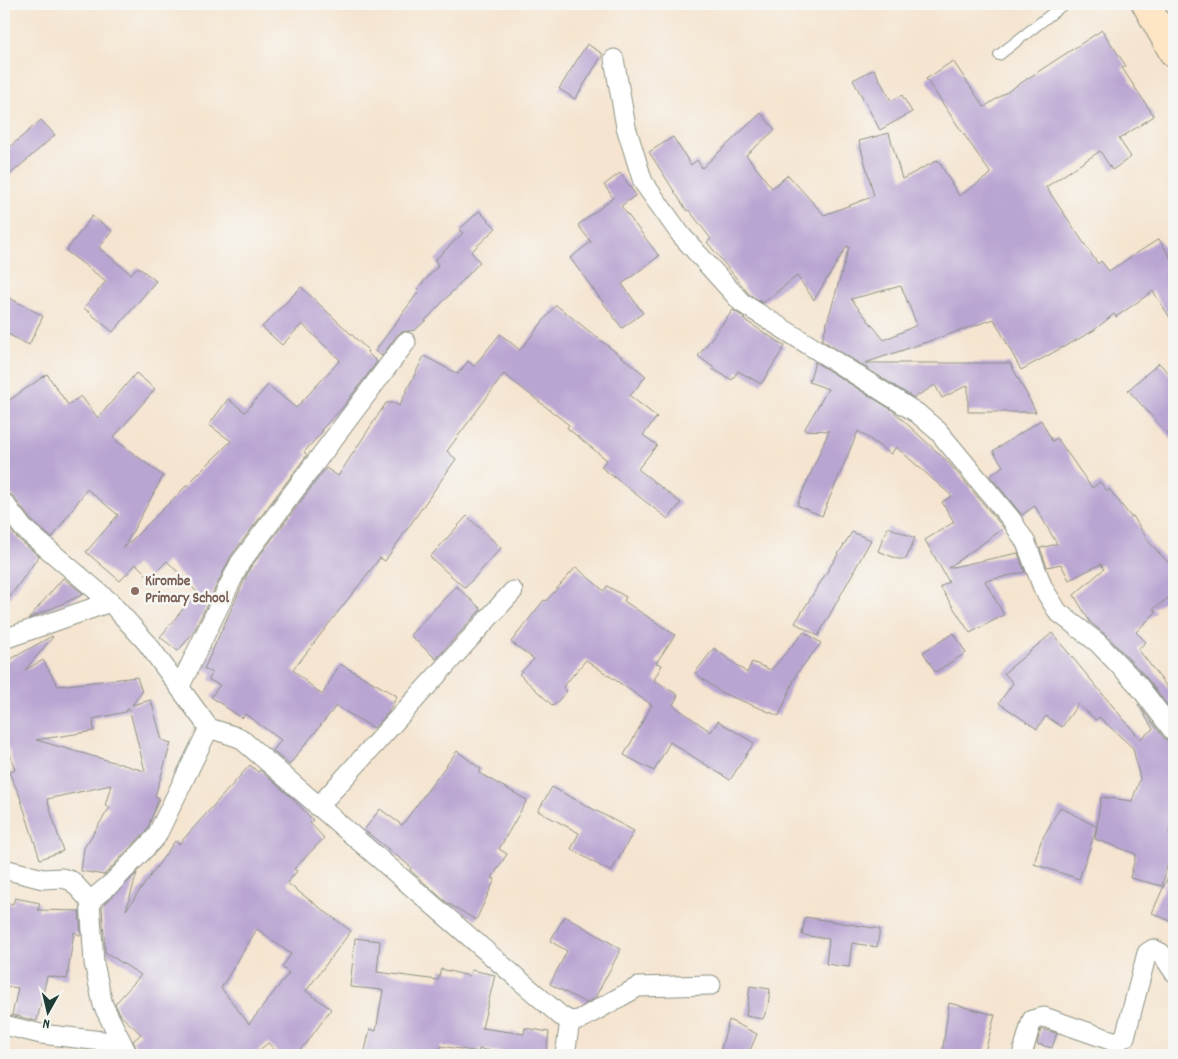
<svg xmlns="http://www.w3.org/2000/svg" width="1178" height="1059" font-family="Dekko,sans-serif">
  <rect width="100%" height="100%" fill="#f6f6f2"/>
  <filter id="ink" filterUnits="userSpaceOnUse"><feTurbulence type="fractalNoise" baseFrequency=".02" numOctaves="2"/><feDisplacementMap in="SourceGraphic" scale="10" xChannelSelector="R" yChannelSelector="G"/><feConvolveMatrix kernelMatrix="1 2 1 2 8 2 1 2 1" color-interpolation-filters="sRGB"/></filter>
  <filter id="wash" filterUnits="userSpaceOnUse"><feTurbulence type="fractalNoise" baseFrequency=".0096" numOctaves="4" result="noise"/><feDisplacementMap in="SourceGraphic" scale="20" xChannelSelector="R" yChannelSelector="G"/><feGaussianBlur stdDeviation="1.12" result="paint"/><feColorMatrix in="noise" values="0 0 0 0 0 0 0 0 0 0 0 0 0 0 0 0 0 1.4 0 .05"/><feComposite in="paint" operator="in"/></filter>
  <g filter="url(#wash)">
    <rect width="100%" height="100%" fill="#f5e4cf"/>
    <g id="blocks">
      <!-- building -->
      <g fill="#b9a5d2" fill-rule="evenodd">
        <path d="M1102,30L1126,66L1122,68L1154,116L1119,139L1131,157L1112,170L1100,151L1046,187L1098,264L1101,261L1109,271L1159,239L1174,263V324L1153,291L1116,317L1114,314L1093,331L1021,370L994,319L865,363H1010L1036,412H968V385L942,398L935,385L914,398L822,340L849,247L847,246L814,300L797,276L763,303L749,294L707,242L711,239L689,210L687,211L649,152L673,137L691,165L697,160L702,168L761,113L775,130L746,155L772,188L788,175L824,215L874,196L859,141L889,133L902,179L938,160L959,196L991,174L926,79L953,61L984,107ZM901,286L917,325L884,340L851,299Z"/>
        <polygon points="587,44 603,54 575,99 559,89"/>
        <polygon points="874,69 891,101 902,95 912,112 880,130 853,80"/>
        <polygon points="41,120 55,135 4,180 4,152"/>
        <polygon points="620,173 636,195 621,206 659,256 622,284 643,313 622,328 570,258 591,242 578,225 613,198 604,185"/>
        <polygon points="479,211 496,228 471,252 480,262 424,322 415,330 402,332 397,335 382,356 375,351 419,291 417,289 438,266 435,260 463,233 459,230"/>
        <polygon points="92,216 112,231 99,248 131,274 138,267 156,281 113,332 84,308 106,281 66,251"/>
        <polygon points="301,287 368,350 367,352 377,362 342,408 321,430 323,431 304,452 307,455 231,556 193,633 178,651 160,637 197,592 167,561 150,578 136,564 120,581 86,552 118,515 87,489 52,538 31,520 13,496 4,492 4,404 47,374 68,405 81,396 98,418 136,373 155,389 113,438 163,476 123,549 231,441 209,425 228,399 245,412 268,385 296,408 340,360 302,324 282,345 262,327"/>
        <polygon points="4,295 43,316 29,345 4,332"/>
        <polygon points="556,305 646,376 630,396 657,417 643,435 657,445 638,469 681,503 668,519 601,467 607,460 567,428 569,425 504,374 447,451 456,459 385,561 380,558 293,670 322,695 340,664 397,696 388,713 374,728 336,706 289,765 273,751 281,740 245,714 242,718 211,697 220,685 209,680 212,673 204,669 250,568 326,468 338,476 386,403 394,403 399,406 424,356 458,374 468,361 474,366 500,334 520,350"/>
        <polygon points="733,310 745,318 743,319 785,346 761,384 738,371 732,380 713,369 714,368 698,356"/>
        <polygon points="815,362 892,410 950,464 1002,526 1004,528 948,568 1018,553 1025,572 985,581 1004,615 970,633 940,587 949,582 925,540 954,522 942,502 952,496 896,447 891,454 858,431 822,516 797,505 829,431 804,430 828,389 809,382"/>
        <polygon points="1159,363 1174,379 1174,441 1128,390"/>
        <polygon points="1041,420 1052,441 1057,438 1092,488 1100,482 1107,491 1109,489 1131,517 1133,516 1149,542 1174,569 1174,594 1153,609 1156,612 1136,632 1146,642 1138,649 1174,696 1174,714 1146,677 1106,635 1090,622 1074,595 1104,569 1101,564 1069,580 1061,564 1047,567 1040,548 1057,544 1035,506 1022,515 990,476 1003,466 993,451"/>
        <polygon points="467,516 501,548 465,588 430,557"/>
        <polygon points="4,521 16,537 39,556 4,605"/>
        <polygon points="888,527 915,538 906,559 898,559 878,551"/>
        <polygon points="852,532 871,540 818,636 795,623"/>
        <polygon points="576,567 604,591 607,586 626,597 624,601 675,635 656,663 662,665 654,680 678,695 673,705 711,732 718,721 754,743 730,780 670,742 654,771 624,755 652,705 586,660 563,687 567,691 553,706 519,674 534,659 511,642 544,600 546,601"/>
        <polygon points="63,578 84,594 28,619"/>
        <polygon points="456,586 481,609 436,659 410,635"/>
        <polygon points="804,632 821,643 797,673 779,716 720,692 695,673 714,648 747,673 752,662 771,670"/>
        <polygon points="954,633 966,653 935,672 923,652"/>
        <polygon points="1052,633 1140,739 1153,729 1138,704 1165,739 1174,743 1174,810 1169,833 1174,834 1174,841 1162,886 1130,878 1136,854 1095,839 1101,797 1132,801 1140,779 1133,748 1099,717 1096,720 1078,704 1062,727 1046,716 1037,729 999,703 1013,683 1004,673"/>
        <path d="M52,636L53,637L25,670L43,660L58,686L137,677L142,692L132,705L151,700L162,740L171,743L155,796L159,798L147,830L104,875L81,871L84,848L110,807L105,806L111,785L47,799L63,851L40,859L19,794L9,773L15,770L4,735V663ZM129,708L145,771L36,740L94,731L93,719L125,712Z"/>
        <polygon points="457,751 481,769 479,773 527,800 499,849 507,854 492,878 495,879 476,920 446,902 410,870 411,867 364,830 380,809 402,825"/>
        <path d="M250,765L258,772L260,770L291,797L313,820L310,823L324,838L294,869L297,871L287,883L351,931L306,991L331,1009L306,1044L293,1055H280L268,1043L253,1055H139L133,1041L141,1034L121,1016L115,1004L141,975L105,952L102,906L137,873L126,910L175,841L179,844ZM257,929L291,954L282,967L289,973L249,1024L221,988Z"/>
        <polygon points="552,787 634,831 611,872 571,849 579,833 538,811"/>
        <polygon points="1060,807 1097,827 1079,879 1034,864 1041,841"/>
        <polygon points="1174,863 1174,923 1152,913"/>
        <polygon points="15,898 40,903 38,910 79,911 81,936 74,932 67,979 47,976 37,1021 12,1015 18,988 4,986 4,902 13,904"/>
        <polygon points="565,916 621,949 595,998 586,1003 550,984 567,951 550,941"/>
        <polygon points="805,917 880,929 877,947 852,943 849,967 826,964 829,939 802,935"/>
        <polygon points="355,938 380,941 377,972 438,980 441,969 469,976 471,970 495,975 482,1028 524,1034 525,1028 549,1032 546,1055 523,1055 479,1049 479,1052 441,1046 439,1055 364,1055 370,1029 376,1031 383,990 350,987"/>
        <polygon points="750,986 770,989 768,1006 763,1019 746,1016"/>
        <polygon points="949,1003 995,1015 984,1055 942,1055"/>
        <polygon points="729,1020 757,1034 748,1055 719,1055"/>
        <polygon points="1041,1029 1057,1033 1052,1048 1037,1044"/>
      </g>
    </g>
  </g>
  <g filter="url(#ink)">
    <use href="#blocks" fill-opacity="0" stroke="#8a9082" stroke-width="1"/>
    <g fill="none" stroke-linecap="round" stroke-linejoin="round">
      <!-- service casing -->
      <g stroke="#8a9082" stroke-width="12">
        <polyline id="service" points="999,55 1064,4"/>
      </g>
      <!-- minor casing -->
      <g stroke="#8a9082" stroke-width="21">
        <g id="minor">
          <polyline points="614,59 626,127 643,182 681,235 742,303 917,413 938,431 1011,519 1026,543 1043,588 1058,612 1098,643 1138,685 1174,732"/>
          <polyline points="4,503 23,528 110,602 147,643 209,728 240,738 561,1016 570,1021 579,1020 638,987 711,985"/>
          <polyline points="4,639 110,602"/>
          <polyline points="180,686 240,563 406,342"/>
          <polyline points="318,807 513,591"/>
          <polyline points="4,869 43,879 62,878 72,881 90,901 94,963 103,1005 128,1055"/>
          <polyline points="90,901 113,882 156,837 209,728"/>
          <polyline points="4,1025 41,1034 120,1043"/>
          <polyline points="565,1055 570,1021"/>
          <polyline points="1022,1055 1032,1020 1044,1017 1116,1042 1125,1037 1147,953 1153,949 1161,953 1174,972"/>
        </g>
      </g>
      <!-- secondary casing -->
      <g stroke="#8a9082" stroke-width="30">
        <polyline id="secondary" points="1146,4 1174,54"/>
      </g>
      <!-- service -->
      <use href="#service" stroke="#fff" stroke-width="10"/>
      <!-- minor -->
      <use href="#minor" stroke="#fff" stroke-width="19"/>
      <!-- secondary -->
      <use href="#secondary" stroke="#fde5c5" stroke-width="28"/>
    </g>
  </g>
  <!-- markers -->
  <circle fill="#8d6e63" stroke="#f6f6f2" stroke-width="2" cx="135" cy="591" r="5"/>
  <g text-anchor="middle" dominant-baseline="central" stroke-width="5" stroke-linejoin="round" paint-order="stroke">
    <!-- education labels -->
    <g font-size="15" font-weight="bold" fill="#785e54" stroke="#f6f6f2" text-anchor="start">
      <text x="145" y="582">Kirombe<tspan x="145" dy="17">Primary School</tspan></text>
    </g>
  </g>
  <!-- margin -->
  <rect width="1178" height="1059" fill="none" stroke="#f6f6f2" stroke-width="20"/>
  <!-- north arrow -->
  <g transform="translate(48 1012) rotate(188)" stroke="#f6f6f2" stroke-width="4" paint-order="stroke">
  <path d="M0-4L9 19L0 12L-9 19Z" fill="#1f3d34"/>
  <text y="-8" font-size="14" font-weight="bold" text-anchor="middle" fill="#1f3d34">N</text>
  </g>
</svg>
